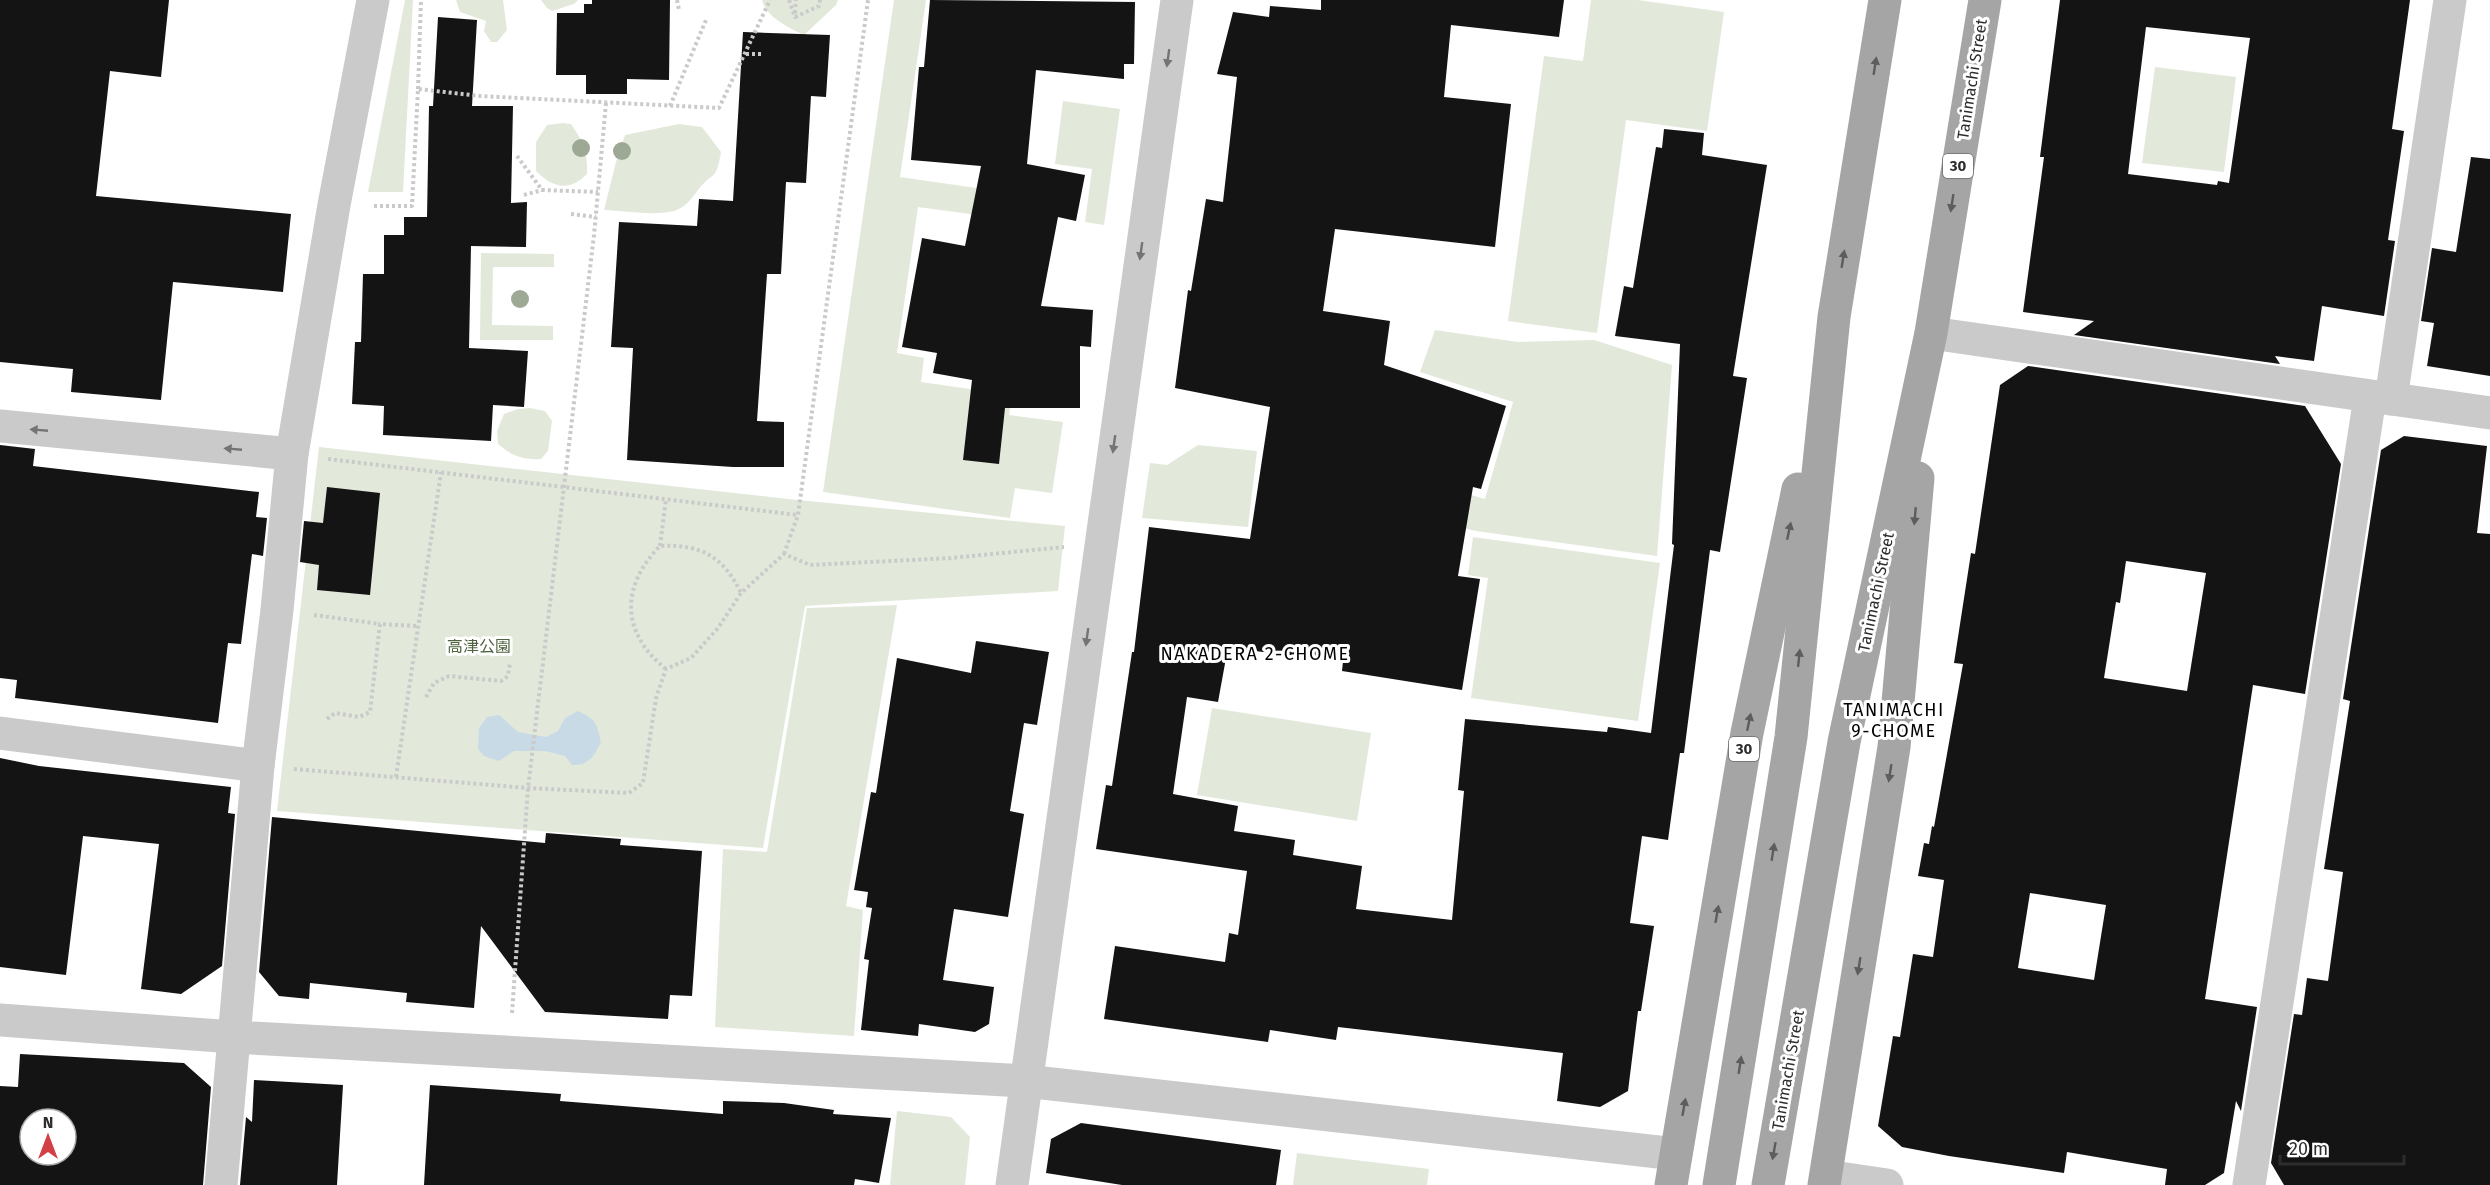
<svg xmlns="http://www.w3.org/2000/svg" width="2490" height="1185" font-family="'Fira Sans','Noto Sans JP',sans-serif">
  <rect width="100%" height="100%" fill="#fff"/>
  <!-- green -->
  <g fill="#e2e9db">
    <polygon points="405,0 413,0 403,192 368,192"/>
    <polygon points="456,0 503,0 507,30 497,42 491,42 484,31 486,21 460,12"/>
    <polygon points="541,0 578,0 574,4 552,11 547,8"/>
    <path d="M762,0H838L836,5L804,35C789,28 766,17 762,0Z"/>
    <polygon points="894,0 926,0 900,177 1011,193 1007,219 918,207 897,353 924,358 921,382 1012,395 1009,415 1063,422 1052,493 1015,488 1010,518 823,492"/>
    <polygon points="1591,0 1638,0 1724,12 1707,131 1626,120 1597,333 1508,321 1544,56 1583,61"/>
    <polygon points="2155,67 2236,77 2224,172 2142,163"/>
    <polygon points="1063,101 1120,109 1104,225 1085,222 1092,169 1055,164"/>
    <path d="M563,123L571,124C583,141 588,153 587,174C569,192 553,188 536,171V142L547,125Z"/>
    <path d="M679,124L702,127L721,152C716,182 714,170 698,190C692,198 685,208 674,211C653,216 626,211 604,210L616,162L625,135Z"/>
    <polygon points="481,253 554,254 554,267 493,267 492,325 553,326 553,340 480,340"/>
    <polygon points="1435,330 1518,342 1594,340 1672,365 1657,556 1476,531 1395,511 1403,476 1485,499 1513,402 1420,372"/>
    <path d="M530,408L545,411L552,421L548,451L541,459C523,460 512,456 498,444L497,431L504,414L518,409Z"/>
    <polygon points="1198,445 1257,451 1248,527 1142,518 1150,463 1167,465"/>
    <polygon points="319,447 788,499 1065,526 1058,591 805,606 763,848 277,811"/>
    <polygon points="1473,537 1660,563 1638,721 1471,698 1488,578 1468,575"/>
    <polygon points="897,605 846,906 863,910 854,1036 715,1027 723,849 767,852 807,608"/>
    <polygon points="1212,708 1371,733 1357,821 1197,795"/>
    <polygon points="897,1111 951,1117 970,1137 965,1185 890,1185"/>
    <polygon points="1297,1153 1429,1169 1427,1185 1293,1185"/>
  </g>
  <!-- water -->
  <path fill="#c9dae7" d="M578,711C596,719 597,724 601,742C594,756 589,766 572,765L565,756L545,751H514L499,761L484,756L478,749L479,728L487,717L499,715L518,732L546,737L558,731L565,718Z"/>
  <!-- building -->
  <g fill="#141414" fill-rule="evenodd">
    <polygon points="0,0 169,0 161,77 110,71 96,196 291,214 283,292 173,282 161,400 71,392 73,369 0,362"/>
    <polygon points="592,0 670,0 669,80 627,79 627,94 586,94 586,75 556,75 557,13 584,13 584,4 592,4"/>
    <polygon points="930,0 1135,2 1134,64 1124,64 1124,79 1036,70 1027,164 1085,175 1076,221 1058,217 1041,306 1093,310 1091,347 1080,346 1080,408 1005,408 999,464 963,460 972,380 933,373 937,353 902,347 922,238 965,246 981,166 911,160 919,67 924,67"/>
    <polygon points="1321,0 1564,0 1559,37 1451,25 1444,97 1511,104 1495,247 1335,229 1323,311 1390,321 1384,365 1506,406 1481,489 1473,487 1458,576 1480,579 1462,690 1342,671 1343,661 1246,650 1244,660 1226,658 1218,702 1187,697 1173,794 1238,806 1234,831 1295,840 1293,855 1362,866 1356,909 1452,920 1464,791 1458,790 1465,719 1607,732 1608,727 1651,733 1674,545 1672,544 1680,344 1615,336 1624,286 1633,288 1656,147 1662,148 1664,129 1704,133 1702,155 1767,165 1733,376 1747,378 1720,552 1710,550 1684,753 1680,753 1668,840 1642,836 1630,923 1654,926 1641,1011 1638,1011 1628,1091 1600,1107 1557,1101 1563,1053 1338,1027 1336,1040 1270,1030 1268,1042 1104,1019 1115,946 1225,962 1229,933 1238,935 1247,871 1096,849 1106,785 1112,786 1132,652 1134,652 1149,527 1250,539 1270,407 1175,388 1188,290 1191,291 1206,199 1223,202 1237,77 1217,74 1233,12 1269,17 1270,6 1321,10"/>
    <path d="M2060,0H2410L2392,129L2404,131L2388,240L2395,241L2384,316L2322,306L2314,361L2275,356L2280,364L2074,335L2094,321L2023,312L2044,157H2040ZM2146,27L2250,38L2229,183L2218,181L2217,185L2128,174Z"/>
    <polygon points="438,17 477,20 472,106 513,106 511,203 527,202 526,247 471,246 469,348 528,351 524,407 493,405 491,441 383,435 384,406 352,404 355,342 361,342 363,274 384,274 384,235 404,235 404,217 427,217 429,106 433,106"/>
    <polygon points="743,32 830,35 826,97 811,96 806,183 786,182 781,274 767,274 757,421 784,422 784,467 733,467 627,460 633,348 611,347 619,222 697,226 699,199 733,201"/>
    <polygon points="2471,157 2490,159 2490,376 2427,366 2434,323 2421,321 2432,248 2456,252"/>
    <path d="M2028,366L2305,406L2341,464L2305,694L2253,685L2205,999L2257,1007L2241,1111L2236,1101L2224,1173L2205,1185H2165L2167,1169L2067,1152L2064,1173L1949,1156L1902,1147L1878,1126L1893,1036L1900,1037L1913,954L1933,957L1944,880L1918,876L1924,843L1929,844L1932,826L1934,827L1963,664L1954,663L1971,553L1975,554L2000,385ZM2126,561L2206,573L2187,691L2104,678L2116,602L2120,603ZM2030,893L2106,905L2094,980L2018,968Z"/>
    <polygon points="2404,436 2487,446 2477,533 2490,534 2490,1185 2284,1185 2271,1163 2294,1014 2302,1015 2307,978 2328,981 2343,872 2324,869 2350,701 2343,699 2381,450"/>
    <polygon points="0,445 35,449 33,466 259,492 256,517 267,518 263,556 252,554 241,644 228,643 218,723 15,698 17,680 0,678"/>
    <polygon points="327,487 380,493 370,595 317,590 319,565 300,562 304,521 323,523"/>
    <polygon points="976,641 1049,652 1037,725 1024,723 1010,811 1024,814 1008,917 954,909 943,980 994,987 989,1024 975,1032 919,1024 918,1036 861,1030 869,960 864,959 872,908 866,907 868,892 854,890 871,792 876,793 897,658 971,673"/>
    <polygon points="0,758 39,766 231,787 228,813 235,814 222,966 181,994 141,989 159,844 83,836 66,975 0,967"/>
    <polygon points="272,817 545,843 546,833 621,839 620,845 702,851 692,996 670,995 668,1019 545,1012 481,926 474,1008 406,1002 407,993 310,983 309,999 279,996 259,972"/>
    <path d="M20,1054L184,1063L211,1087L203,1185H0V1086L18,1087ZM30,1119H66V1155H30Z"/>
    <polygon points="254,1080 343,1085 337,1185 240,1185 246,1117 252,1122"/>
    <polygon points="430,1085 561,1094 560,1101 723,1114 723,1101 784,1103 834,1110 833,1114 891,1118 879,1183 855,1179 854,1185 424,1185"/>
    <polygon points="1081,1123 1281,1150 1276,1185 1122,1185 1046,1173 1051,1139"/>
  </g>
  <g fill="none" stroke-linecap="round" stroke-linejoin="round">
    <!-- path -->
    <g stroke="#cacaca" stroke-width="4" stroke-dasharray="3 3" stroke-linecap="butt">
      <polyline points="677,0 679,10"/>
      <polyline points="789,0 795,17 819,6 820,0"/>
      <polyline points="795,13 796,0"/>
      <polyline points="746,54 762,54"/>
      <polyline points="418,89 421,0"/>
      <polyline points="670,106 706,20"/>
      <polyline points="517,156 542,190 598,192"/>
      <polyline points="524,195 542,190"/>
      <polyline points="374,206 412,206 418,89 480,96 719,108 770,0"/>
      <polyline points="571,214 596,217"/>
      <polyline points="328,459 798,515"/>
      <polyline points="660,546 666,499"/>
      <polyline points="784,554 798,515 868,0"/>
      <polyline points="314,615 380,624"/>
      <path d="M666,669C621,633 620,587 660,546C701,544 723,556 741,593"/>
      <polyline points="426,697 434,683 449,676 501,681 508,676 510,663"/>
      <polyline points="327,719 335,713 359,717 370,712 380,624 417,626"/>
      <polyline points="294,769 528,788 629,793 643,783 656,698 666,669 691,658 718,628 741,593 784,554 810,565 951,558 1064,547"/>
      <polyline points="396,777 441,472"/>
      <polyline points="512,1013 528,788 594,235 606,103"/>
    </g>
    <!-- minor -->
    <g stroke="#cacaca" stroke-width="33">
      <polyline points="1931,333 2490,413"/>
      <polyline points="2391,399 2450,0"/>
      <polyline points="0,426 292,454"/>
      <polyline points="0,733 258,766"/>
      <polyline points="0,1020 234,1037 1025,1081 1676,1154"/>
      <polyline points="1826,1176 1887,1185"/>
      <polyline points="221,1185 258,766 277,610 292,454 334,205 373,0"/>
      <polyline points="1012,1185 1177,0"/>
      <polyline points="2249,1185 2370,397"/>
    </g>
    <!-- major -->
    <g stroke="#a5a5a5" stroke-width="33">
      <polyline points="1671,1185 1747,733 1798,489"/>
      <polyline points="1719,1185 1791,737 1834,317 1885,0"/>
      <polyline points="1768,1185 1844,742 1931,333 1985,0"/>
      <polyline points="1824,1185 1894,747 1918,478"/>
    </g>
  </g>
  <!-- trees -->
  <g fill="#9ea995">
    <circle cx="581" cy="148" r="9"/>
    <circle cx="622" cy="151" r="9"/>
    <circle cx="520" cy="299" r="9"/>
  </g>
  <!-- one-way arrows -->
  <defs><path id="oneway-solid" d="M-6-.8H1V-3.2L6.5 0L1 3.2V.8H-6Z" transform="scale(1.5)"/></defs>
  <g fill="#747474">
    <use href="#oneway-solid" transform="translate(1168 58) rotate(98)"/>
    <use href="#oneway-solid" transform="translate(1141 251) rotate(98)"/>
    <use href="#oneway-solid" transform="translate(39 430) rotate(-175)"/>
    <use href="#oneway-solid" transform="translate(1114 444) rotate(98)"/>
    <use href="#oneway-solid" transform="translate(233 449) rotate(-175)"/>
    <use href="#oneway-solid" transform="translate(1087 637) rotate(98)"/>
  </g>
  <g fill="#5d5d5d">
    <use href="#oneway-solid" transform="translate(1875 66) rotate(-81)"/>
    <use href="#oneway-solid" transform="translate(1952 203) rotate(99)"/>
    <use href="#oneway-solid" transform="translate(1843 259) rotate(-81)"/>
    <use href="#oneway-solid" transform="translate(1915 516) rotate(95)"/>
    <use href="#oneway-solid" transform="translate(1789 531) rotate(-78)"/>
    <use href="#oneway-solid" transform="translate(1799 658) rotate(-84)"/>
    <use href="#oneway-solid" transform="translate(1749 722) rotate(-78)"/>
    <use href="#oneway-solid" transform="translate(1890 773) rotate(99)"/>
    <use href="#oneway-solid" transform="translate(1773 852) rotate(-81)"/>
    <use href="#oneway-solid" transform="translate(1717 914) rotate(-80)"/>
    <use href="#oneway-solid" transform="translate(1859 966) rotate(99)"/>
    <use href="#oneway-solid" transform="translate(1740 1065) rotate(-81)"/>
    <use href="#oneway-solid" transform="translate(1684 1107) rotate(-80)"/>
    <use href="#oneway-solid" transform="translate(1774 1151) rotate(100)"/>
  </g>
  <g text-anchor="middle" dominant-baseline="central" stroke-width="6" stroke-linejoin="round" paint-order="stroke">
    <!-- shield labels -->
    <g fill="#fff" stroke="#6c6c6c" stroke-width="1.5">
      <rect x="1943" y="154" width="30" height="24" rx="4.5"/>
      <rect x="1729" y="737" width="30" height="24" rx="4.5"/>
    </g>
    <g font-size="15" font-weight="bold" fill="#2d2d2d">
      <text x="1958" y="166">30</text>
      <text x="1744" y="749">30</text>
    </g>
    <!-- street labels -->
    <g font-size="16" fill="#2d2d2d" stroke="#fff">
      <text transform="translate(1972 79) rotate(-81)">Tanimachi Street</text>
      <text transform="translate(1876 592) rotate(-78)">Tanimachi Street</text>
      <text transform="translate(1788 1070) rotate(-80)">Tanimachi Street</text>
    </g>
    <!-- park labels -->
    <g font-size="16" fill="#4f633f" stroke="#fff">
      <text x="479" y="646">高津公園</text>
    </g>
    <!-- neighbourhood labels -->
    <g font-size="18" letter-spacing="1.5" fill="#000" stroke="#fff">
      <text x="1255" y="654">NAKADERA 2-CHOME</text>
      <text x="1894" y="710">TANIMACHI<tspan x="1894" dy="21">9-CHOME</tspan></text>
    </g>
  </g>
  <!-- north arrow -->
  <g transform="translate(48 1137)"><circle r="28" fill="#ffffff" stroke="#ababab" stroke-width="1.5"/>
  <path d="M0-4.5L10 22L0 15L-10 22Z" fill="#d24046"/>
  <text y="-9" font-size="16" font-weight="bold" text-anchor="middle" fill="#2d2d2d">N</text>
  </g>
  <!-- scale -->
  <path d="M2280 1155v9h124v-9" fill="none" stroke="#2d2d2d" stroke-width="3"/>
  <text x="2289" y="1155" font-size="18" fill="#2d2d2d" stroke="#ffffff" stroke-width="4.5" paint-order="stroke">20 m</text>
</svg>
